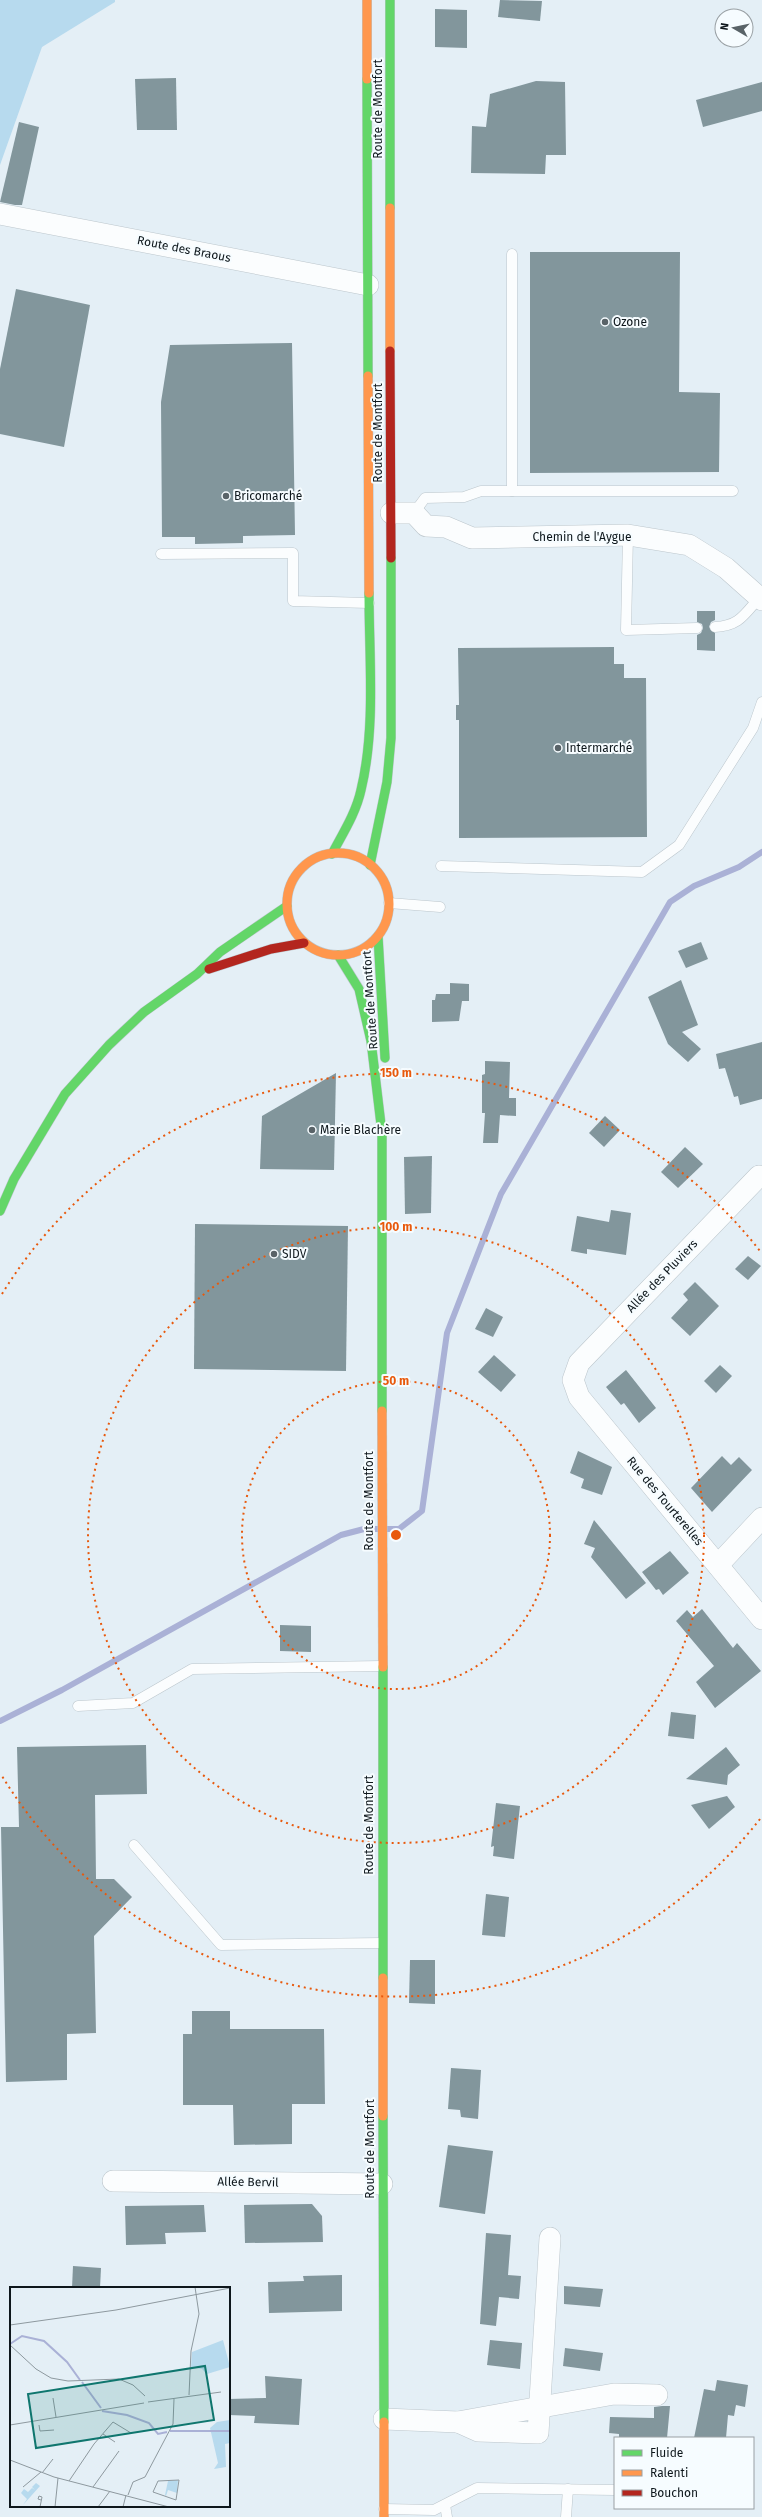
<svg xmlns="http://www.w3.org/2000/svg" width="762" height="2517" font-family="'Fira Sans',sans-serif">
  <rect width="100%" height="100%" fill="#e4eff6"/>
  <!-- green -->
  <polygon fill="#b7daee" points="0,0 115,0 115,2 42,47 0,165"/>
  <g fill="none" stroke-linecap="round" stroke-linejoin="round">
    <!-- stream -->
    <polyline stroke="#aab1d6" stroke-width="6" points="0,1721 62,1690 341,1535 364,1529 399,1529 422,1511 447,1333 501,1194 670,902 694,886 739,867 762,852"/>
  </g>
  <!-- building -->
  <g fill="#82969c">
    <polygon points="500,0 542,1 540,21 498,17"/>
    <polygon points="435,9 467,10 467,48 435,47"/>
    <polygon points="176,78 177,130 137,130 135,79"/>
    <polygon points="536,81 565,82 566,155 546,155 545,174 471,173 472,126 486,127 490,94"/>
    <polygon points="762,82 762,111 703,127 696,100"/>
    <polygon points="19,122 39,127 22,205 15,205 0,202"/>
    <polygon points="530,252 680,252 679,392 720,393 719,472 530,473"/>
    <polygon points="16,289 90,305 64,447 0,434 0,369"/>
    <polygon points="292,343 295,535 243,536 243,543 195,544 195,537 162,537 161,402 170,345"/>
    <polygon points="697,611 715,611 715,620 711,622 709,627 715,633 715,651 697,650 697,635 701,633 703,628 702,624 697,622"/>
    <polygon points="614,647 614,664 624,664 624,678 646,678 647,837 459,838 459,720 456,720 456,705 459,705 458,648"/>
    <polygon points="701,942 708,959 686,968 678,951"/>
    <polygon points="681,980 698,1025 682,1032 701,1049 688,1062 668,1044 648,997"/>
    <polygon points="450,983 469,984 469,1001 462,1001 459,1021 432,1022 432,1000 435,1000 436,994 450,994"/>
    <polygon points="762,1042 762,1099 740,1105 738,1096 734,1097 725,1068 719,1069 716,1054"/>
    <polygon points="485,1061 510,1062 509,1098 516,1098 516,1116 500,1115 498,1143 483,1143 485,1113 482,1113 482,1075 485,1074"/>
    <polygon points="336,1073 334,1170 260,1169 262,1116"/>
    <polygon points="605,1116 620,1130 604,1147 589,1133"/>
    <polygon points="685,1147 703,1164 678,1188 661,1172"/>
    <polygon points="432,1156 431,1213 405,1214 404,1157"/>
    <polygon points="611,1210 631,1213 626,1255 587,1249 587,1254 571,1251 577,1216 609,1222"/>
    <polygon points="195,1224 348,1226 346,1371 194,1369"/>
    <polygon points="748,1256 761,1266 748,1280 735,1269"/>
    <polygon points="695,1282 719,1306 690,1336 671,1318 688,1300 683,1294"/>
    <polygon points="486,1308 503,1317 493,1337 475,1329"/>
    <polygon points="494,1355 516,1375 501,1392 478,1372"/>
    <polygon points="720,1365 732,1376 716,1393 704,1381"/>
    <polygon points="626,1370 656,1408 639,1423 624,1403 621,1405 606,1387"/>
    <polygon points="578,1451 612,1467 602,1495 581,1488 584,1479 570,1473"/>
    <polygon points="722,1456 731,1465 739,1457 752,1470 712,1512 691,1488"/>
    <polygon points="594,1520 646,1583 626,1599 591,1557 595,1548 584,1544"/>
    <polygon points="670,1551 689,1573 663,1595 659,1589 656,1590 642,1572"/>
    <polygon points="702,1609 733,1648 737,1643 761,1671 715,1708 696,1682 714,1666 676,1621 687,1610 693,1617"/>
    <polygon points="280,1625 311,1626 311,1652 280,1651"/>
    <polygon points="671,1712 696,1715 694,1739 668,1736"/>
    <polygon points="146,1745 147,1794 95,1795 96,1879 114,1879 132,1897 94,1936 96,2033 67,2034 67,2080 6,2082 1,1827 19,1827 17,1747"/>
    <polygon points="726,1747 740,1765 728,1775 727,1785 686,1779"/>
    <polygon points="727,1796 735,1807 709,1829 691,1805"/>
    <polygon points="496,1803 520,1806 514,1859 493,1856 494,1846 491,1847"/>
    <polygon points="486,1894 509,1897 505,1937 482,1935"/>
    <polygon points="410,1960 435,1960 435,2004 409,2003"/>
    <polygon points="192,2011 230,2011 230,2029 324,2029 325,2104 292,2104 292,2144 234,2145 233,2105 183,2105 183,2034 192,2034"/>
    <polygon points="451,2068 481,2070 478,2119 461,2117 460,2110 448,2109"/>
    <polygon points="448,2145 493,2151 485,2214 439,2207"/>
    <polygon points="312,2204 322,2216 323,2242 245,2243 244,2205"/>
    <polygon points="204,2205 206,2232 165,2233 166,2244 126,2245 125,2206"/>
    <polygon points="486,2233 511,2235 508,2275 521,2276 519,2299 499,2297 496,2326 480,2324"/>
    <polygon points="73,2266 101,2268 100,2288 72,2288"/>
    <polygon points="342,2275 342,2311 269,2313 268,2282 304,2281 303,2276"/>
    <polygon points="564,2286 603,2289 600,2307 564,2304"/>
    <polygon points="490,2340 522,2343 520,2369 487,2365"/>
    <polygon points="565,2348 603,2353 600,2371 563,2366"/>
    <polygon points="265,2376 302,2379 299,2425 254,2423 255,2416 229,2415 229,2399 266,2398"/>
    <polygon points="717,2380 748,2385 745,2407 736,2405 734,2416 728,2415 726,2438 694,2438 704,2389 715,2391"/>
    <polygon points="662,2406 670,2406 667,2438 619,2438 619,2434 609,2433 610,2417 654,2418 654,2407"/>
  </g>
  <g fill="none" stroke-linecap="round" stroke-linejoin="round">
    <!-- lane casing -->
    <g stroke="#bcc6cc" stroke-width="11">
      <g id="lane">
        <polyline points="512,491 512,254"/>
        <polyline points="414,513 425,498 464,497 481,491 733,491"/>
        <polyline points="628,535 626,630 697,628"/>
        <polyline points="161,554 293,553 293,601 369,603"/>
        <path d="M715,627C739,626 744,615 759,598"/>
        <polyline points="441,866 642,872 679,845 753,728 762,702"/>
        <polyline points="389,903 440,907"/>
        <polyline points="78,1706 133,1703 192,1669 381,1666"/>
        <polyline points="134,1845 221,1945 382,1943"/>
        <polyline points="445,2505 447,2517"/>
        <polyline points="384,2509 434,2510 477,2488 615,2490"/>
        <polyline points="566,2517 568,2489"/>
      </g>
    </g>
    <!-- street casing -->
    <g stroke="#bcc6cc" stroke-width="22">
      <g id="street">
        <polyline points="0,214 368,285"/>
        <polyline points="391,513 414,513 426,526 446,527 472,538 628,535 689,545 726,568 762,600"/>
        <polyline points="759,1176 579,1363 573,1380 579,1397 762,1619"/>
        <polyline points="718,1565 762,1518"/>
        <polyline points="113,2181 382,2184"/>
        <polyline points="384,2419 458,2422 614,2394 657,2395"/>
        <polyline points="458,2422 478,2431 538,2433 550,2238"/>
      </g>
    </g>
    <!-- fast casing -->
    <g stroke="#bcc6cc" stroke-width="10">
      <g id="fast">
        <polyline points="390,0 390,208"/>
        <polyline points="367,79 368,376"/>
        <path d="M332,854C343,833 356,813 361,790C376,728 369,657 369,593"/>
        <polyline points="370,865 387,782 391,738 391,558"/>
        <polyline points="378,936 385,1058"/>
        <polyline points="338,955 359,989 371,1041 382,1133 382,1411"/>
        <polyline points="0,1211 14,1179 65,1094 109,1045 144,1012 197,974 220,952 287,906"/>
        <polyline points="383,1667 383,1978"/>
        <polyline points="383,2116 384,2422"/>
      </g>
    </g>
    <!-- slow casing -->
    <g stroke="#bcc6cc" stroke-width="10">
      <g id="slow">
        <polyline points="367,0 367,79"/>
        <polyline points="390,208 390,351"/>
        <polyline points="368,376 369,593"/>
        <circle cx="338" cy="904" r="51"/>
        <polyline points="382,1411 383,1667"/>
        <polyline points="383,1978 383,2116"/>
        <polyline points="384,2422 384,2517"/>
      </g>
    </g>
    <!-- jam casing -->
    <g stroke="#bcc6cc" stroke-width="10">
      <g id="jam">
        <polyline points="390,351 391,558"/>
        <polyline points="209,969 271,949 304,943"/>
      </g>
    </g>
    <!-- lane -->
    <use href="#lane" stroke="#fbfdfe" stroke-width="10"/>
    <!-- street -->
    <use href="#street" stroke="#fbfdfe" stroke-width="21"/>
    <!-- fast -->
    <use href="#fast" stroke="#63d668" stroke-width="9"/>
    <!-- slow -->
    <use href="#slow" stroke="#ff974d" stroke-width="9"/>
    <!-- jam -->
    <use href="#jam" stroke="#b3261e" stroke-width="9"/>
  </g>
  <!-- distance rings -->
  <g fill="none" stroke="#e8590c" stroke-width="2" stroke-dasharray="2 4">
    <circle cx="396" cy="1535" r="154"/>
    <circle cx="396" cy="1535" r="308"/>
    <path d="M760 1819A462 462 0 0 1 2 1776M2 1294A462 462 0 0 1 760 1251"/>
  </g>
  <!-- markers -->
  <g fill="#596368" stroke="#f6fcff" stroke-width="1.5">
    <circle cx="605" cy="322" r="4"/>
    <circle cx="226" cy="496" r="4"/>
    <circle cx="558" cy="748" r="4"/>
    <circle cx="312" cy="1130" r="4"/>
    <circle cx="274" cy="1254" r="4"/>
  </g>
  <g text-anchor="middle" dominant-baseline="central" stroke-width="4" stroke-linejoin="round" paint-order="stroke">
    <!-- street labels -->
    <g font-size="12" fill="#0e171c" stroke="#f6fcff">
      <text transform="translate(378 109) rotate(-90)">Route de Montfort</text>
      <text transform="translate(184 249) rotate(11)">Route des Braous</text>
      <text transform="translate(378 433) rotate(-90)">Route de Montfort</text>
      <text x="582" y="537">Chemin de l'Aygue</text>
      <text transform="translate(370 1000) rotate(-94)">Route de Montfort</text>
      <text transform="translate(662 1276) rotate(-46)">Allée des Pluviers</text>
      <text transform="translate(369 1501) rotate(-90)">Route de Montfort</text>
      <text transform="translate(665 1501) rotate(50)">Rue des Tourterelles</text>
      <text transform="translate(369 1825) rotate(-90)">Route de Montfort</text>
      <text transform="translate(370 2149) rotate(-90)">Route de Montfort</text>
      <text transform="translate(248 2182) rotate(1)">Allée Bervil</text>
    </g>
    <!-- poi labels -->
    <g font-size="12" fill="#0e171c" stroke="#f6fcff" text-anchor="start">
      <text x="613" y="322">Ozone</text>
      <text x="234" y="496">Bricomarché</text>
      <text x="566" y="748">Intermarché</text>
      <text x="320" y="1130">Marie Blachère</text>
      <text x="282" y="1254">SIDV</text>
    </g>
  </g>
  <!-- overview -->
  <g transform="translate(10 2287)">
    <rect width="220" height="220" fill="#e4eff6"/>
    <path d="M213,53L220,80L197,87L192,82L181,80L182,65ZM220,133V156L215,157L216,180L204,182L208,176L200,141L207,135ZM168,193L167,206L158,203L156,209L155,208L158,194ZM26,196L30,199L13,218L17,212L11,206L14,202L18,205L22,201L25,203L22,200Z" fill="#b7daee"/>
    <path fill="none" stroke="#aab1d6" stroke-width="2" d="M0,57L12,49L34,54L57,75L70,93M72,95L91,121M92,124L117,128L139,136L148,147L157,145M160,144H220"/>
    <path fill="none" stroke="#8e999f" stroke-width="1" d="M0,38L106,23L220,1M0,58L26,82L41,91L58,94L109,92L123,98L135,109M179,108L181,64L189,27L185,0M43,111L46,130M138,115L211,105M0,138L134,116M29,138L30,144L44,143M93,147L105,155M0,173L44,190L159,220M32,186L43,172M169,193L166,213L143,205L148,194ZM59,194L84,157L103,135L121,146M13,200L31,185M83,200L109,164M118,208L123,195L135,190L163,137L164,112M30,220L32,210L29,209L28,212L31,213M45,220L48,191M88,220L100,204M113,220L116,208"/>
    <path fill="#0f766e" fill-opacity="0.15" stroke="#0f766e" stroke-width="2" d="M195,79L204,133L26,161L18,107Z"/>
    <rect width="220" height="220" fill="none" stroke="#0e171c" stroke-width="2"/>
  </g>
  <circle cx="396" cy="1535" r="6" fill="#e8590c" stroke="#f6fcff" stroke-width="2"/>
  <g font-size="12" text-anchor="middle" font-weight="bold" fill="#e8590c" stroke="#f6fcff" stroke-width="4" stroke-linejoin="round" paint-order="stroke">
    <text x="396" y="1077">150 m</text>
    <text x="396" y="1231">100 m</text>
    <text x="396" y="1385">50 m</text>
  </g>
  <!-- legend -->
  <rect x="614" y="2437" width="140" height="72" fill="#f6fcff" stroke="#99a0a4"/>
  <rect x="622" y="2450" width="20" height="6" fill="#63d668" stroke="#99a0a4"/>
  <text x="650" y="2457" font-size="12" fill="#0e171c">Fluide</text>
  <rect x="622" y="2470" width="20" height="6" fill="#ff974d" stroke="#99a0a4"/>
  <text x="650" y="2477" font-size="12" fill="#0e171c">Ralenti</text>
  <rect x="622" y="2490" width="20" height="6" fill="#b3261e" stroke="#99a0a4"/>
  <text x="650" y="2497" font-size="12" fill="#0e171c">Bouchon</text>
  <!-- north arrow -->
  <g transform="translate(734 28) rotate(279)"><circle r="19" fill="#f6fcff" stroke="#99a0a4"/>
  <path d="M0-3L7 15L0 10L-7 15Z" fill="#596368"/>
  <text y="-6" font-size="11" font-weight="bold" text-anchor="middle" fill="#0e171c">N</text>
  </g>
</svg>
